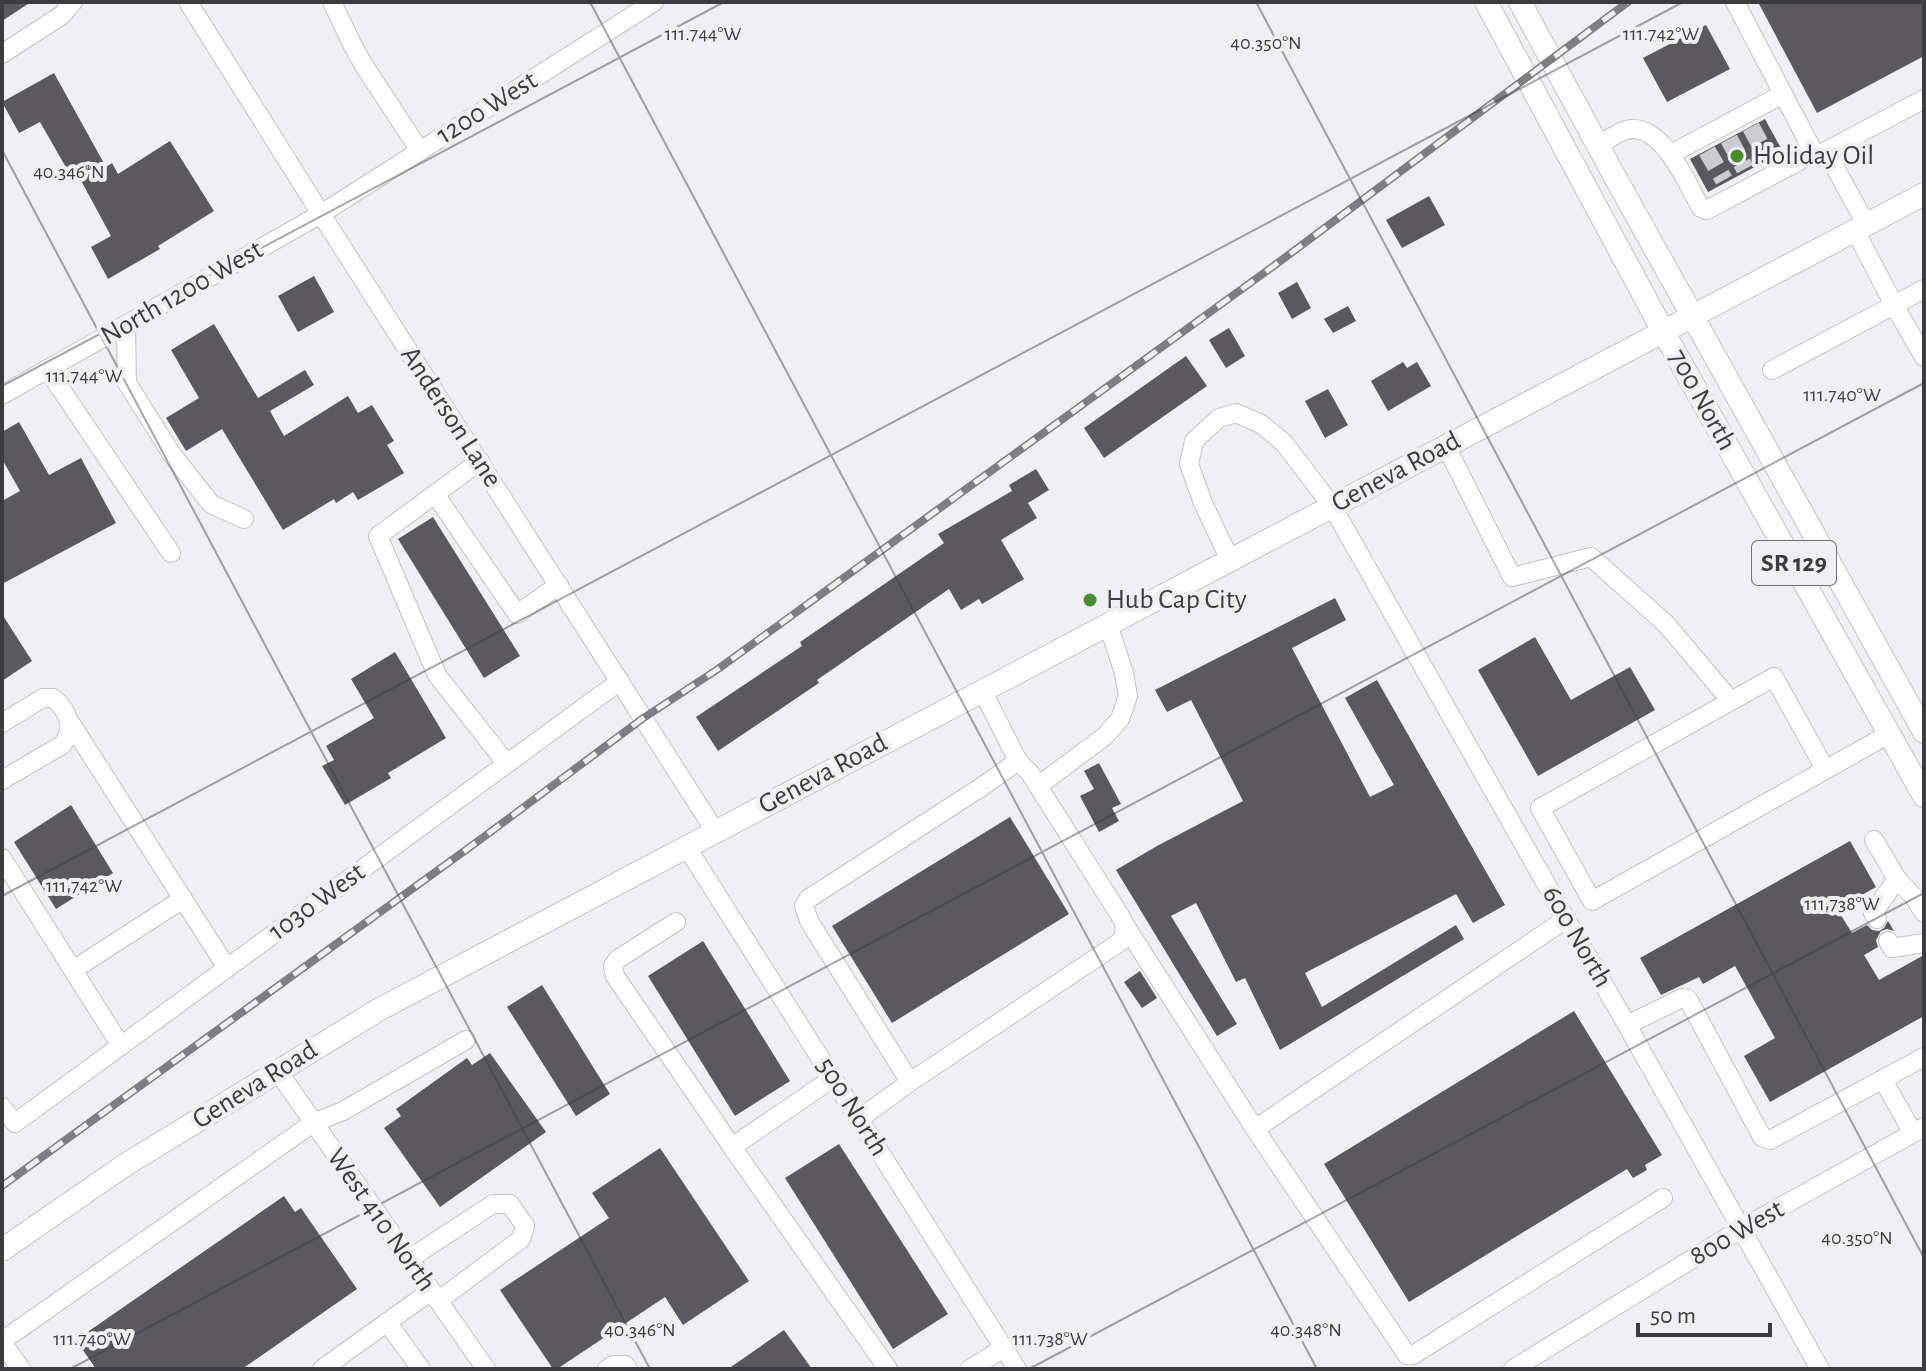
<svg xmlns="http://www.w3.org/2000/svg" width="1926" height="1371" font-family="'Alegreya Sans',sans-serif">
  <rect width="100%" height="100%" fill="#f0eff4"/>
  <!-- building -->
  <g fill="#5b595e">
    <polygon points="2,2 31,2 2,21"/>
    <polygon points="1758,2 1924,2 1924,56 1817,113"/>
    <polygon points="1706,25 1730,69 1667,102 1643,58"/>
    <polygon points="54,73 106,167 112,163 118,174 170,141 214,211 158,246 160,249 108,279 91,247 111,236 78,175 72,178 40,122 19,133 2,102"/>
    <polygon points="1765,119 1783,152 1708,192 1690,159"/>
    <polygon points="1429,196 1445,225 1402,248 1386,220"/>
    <polygon points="314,276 334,312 298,332 278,296"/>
    <polygon points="1297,282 1311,308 1292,319 1278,293"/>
    <polygon points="1348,306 1356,321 1333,333 1324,319"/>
    <polygon points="214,324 258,398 305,370 314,385 270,411 284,436 348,396 358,413 372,405 394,441 387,445 404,473 358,500 353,492 336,503 334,499 283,530 222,429 186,451 166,418 199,398 171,350"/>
    <polygon points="1229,328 1245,356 1226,368 1209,340"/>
    <polygon points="1186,356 1207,386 1104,458 1084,428"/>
    <polygon points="1403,362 1407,368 1417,362 1431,386 1388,411 1371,381"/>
    <polygon points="1328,389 1348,425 1325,438 1305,401"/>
    <polygon points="19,422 49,475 81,458 116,523 2,584 2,501 20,491 2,459 2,432"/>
    <polygon points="1036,469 1049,490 1028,503 1037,518 1001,540 1024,579 982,604 979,599 961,610 949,589 817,680 819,683 718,751 696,717 802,646 800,642 944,543 938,534 1012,491 1009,485"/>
    <polygon points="433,517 520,656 484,678 398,539"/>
    <polygon points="1335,598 1346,620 1292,648 1370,797 1394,785 1345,698 1377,680 1505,905 1473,923 1456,894 1305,973 1322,1007 1456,925 1464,939 1280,1050 1245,978 1236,982 1196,903 1171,916 1237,1024 1217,1036 1116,870 1157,846 1243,801 1191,700 1167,712 1155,690"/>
    <polygon points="2,614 32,661 2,681"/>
    <polygon points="1535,637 1571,700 1630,667 1655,710 1538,776 1478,670"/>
    <polygon points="395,652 446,738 388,773 391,778 345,805 322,766 334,760 326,746 374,718 351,679"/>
    <polygon points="1099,763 1121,804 1112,808 1119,821 1099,832 1080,796 1094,789 1084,771"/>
    <polygon points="71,805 113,873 56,909 14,842"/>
    <polygon points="1010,817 1069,914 892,1023 832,926"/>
    <polygon points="1850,841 1876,887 1837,909 1852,933 1867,925 1872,930 1879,931 1884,928 1888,921 1894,931 1887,929 1881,931 1876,940 1878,947 1864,955 1879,980 1924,955 1924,1016 1770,1102 1744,1056 1775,1038 1735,966 1703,984 1699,977 1661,995 1640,958"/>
    <polygon points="703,941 790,1081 735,1116 648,976"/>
    <polygon points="1140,971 1157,998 1142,1008 1124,982"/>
    <polygon points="542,985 610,1094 576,1116 507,1007"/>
    <polygon points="1574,1011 1662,1155 1645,1165 1647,1170 1633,1178 1627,1169 1409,1302 1324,1164"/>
    <polygon points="490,1053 546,1132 440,1207 384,1128 401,1116 396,1109 467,1058 472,1065"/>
    <polygon points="839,1144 948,1314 893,1349 785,1178"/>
    <polygon points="660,1148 749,1281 683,1325 665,1297 557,1369 553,1369 500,1290 609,1218 592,1193"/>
    <polygon points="284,1196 295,1212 301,1208 357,1289 242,1369 96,1369 76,1340"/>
    <polygon points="784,1330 812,1369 728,1369"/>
  </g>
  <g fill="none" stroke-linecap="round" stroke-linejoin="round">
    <!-- minor-tunnel -->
    <g stroke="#cccbcf" stroke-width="18" stroke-dasharray="18 9" stroke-linecap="butt">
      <polyline points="1751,127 1767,157"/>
      <polyline points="1729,139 1745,169"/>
      <polyline points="1707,151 1724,180"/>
    </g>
    <!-- minor casing -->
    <g stroke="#c4c2c7" stroke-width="20">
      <g id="minor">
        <polyline points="188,2 321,214 715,831"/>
        <polyline points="332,2 352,44 363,64 420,151"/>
        <polyline points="2,54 62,15 73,2"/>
        <path d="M1598,146C1606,141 1616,133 1626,130C1661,120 1688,185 1701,208L1707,210L1814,153L1735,2"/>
        <polyline points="1671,154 1783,94"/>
        <polyline points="1866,224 1826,151 1924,99"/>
        <polyline points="1855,230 1894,305 1924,357"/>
        <polyline points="126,326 127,383 171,453 211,504 244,519"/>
        <polyline points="48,370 171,553"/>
        <polyline points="1772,370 1924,289"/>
        <polyline points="2,395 321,214 654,2"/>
        <polyline points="1446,446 1512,577 1591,557 1666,624 1731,701"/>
        <polyline points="480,461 378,536 437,675 507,764"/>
        <polyline points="435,494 517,614 559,585"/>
        <polyline points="1230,560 1203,503 1189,464 1194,441 1219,418 1236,413 1261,424 1284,443 1332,506 1566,919 1627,1025 1820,1369"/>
        <polyline points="982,690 1018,761"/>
        <polyline points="70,722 227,968"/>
        <path d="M2,723L43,698H53C68,710 76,729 62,745L2,780"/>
        <polyline points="1825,769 1774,677 1540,808 1592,901 1889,734"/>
        <polyline points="1874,840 1897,879 1914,897 1924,913"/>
        <polyline points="686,846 1017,1369"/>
        <polyline points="2,858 121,1046"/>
        <polyline points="1566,919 1255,1129 1407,1355 1413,1355 1663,1198"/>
        <polyline points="1877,919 1873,913 1897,879"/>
        <polyline points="676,922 618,959 613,966 615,976 732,1147"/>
        <polyline points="1125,925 1255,1129"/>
        <polyline points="1888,941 1892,948 1924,943"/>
        <polyline points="73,970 183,899"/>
        <polyline points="1627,1025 1682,998 1688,999 1762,1137 1770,1140 1924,1057"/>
        <polyline points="277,1070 486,1369"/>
        <polyline points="833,1078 732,1147 888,1369"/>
        <polyline points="1883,1080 1913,1133"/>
        <polyline points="910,1082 1123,940 1125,925 1119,914 1038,786"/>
        <polyline points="2,1107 15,1123 620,681"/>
        <polyline points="859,1119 910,1082 809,921 804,906 808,899 983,786 1018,761 1030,773 1038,786 1105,736 1120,719 1128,696 1124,673 1108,624"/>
        <polyline points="409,1259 493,1204 510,1204 525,1226 521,1239 438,1301"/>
        <polyline points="387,1322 421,1369"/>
        <polyline points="2,1341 313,1123 343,1111 466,1040"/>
        <polyline points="2,1342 21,1369"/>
        <polyline points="322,1369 431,1291"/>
        <polyline points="607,1369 613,1365 625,1365 628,1369"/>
        <polyline points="970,1369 1004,1348"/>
        <polyline points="1513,1369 1741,1229 1924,1127"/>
      </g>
    </g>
    <!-- major casing -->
    <g stroke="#c4c2c7" stroke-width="24">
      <g id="major">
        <polyline points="1486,2 1663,331 1924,796"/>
        <polyline points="1520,2 1615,177 1924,732"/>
        <polyline points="2,1250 125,1165 380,1009 1924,194"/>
      </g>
    </g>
    <!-- minor -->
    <use href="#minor" stroke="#fff" stroke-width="18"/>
    <!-- major -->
    <use href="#major" stroke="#fff" stroke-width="22"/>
    <!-- rail casing -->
    <g stroke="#7e7d80" stroke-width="8">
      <polyline id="rail" points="2,1186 481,839 642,719 718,669 1275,265 1628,2"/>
    </g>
    <!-- rail -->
    <use href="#rail" stroke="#f0eff4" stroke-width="5" stroke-dasharray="15" stroke-linecap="butt"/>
  </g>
  <!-- ticks -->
  <path fill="none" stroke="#3c3b3d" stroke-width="2" stroke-opacity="0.45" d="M590,2L1317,1369M1256,2L1924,1258M1922,2L1924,6M2,150L650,1369M2,386L724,2M2,896L1683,2M70,1369L1924,383M1029,1369L1924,893"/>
  <!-- markers -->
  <g fill="#498c2f" stroke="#f0eff4" stroke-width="3">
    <circle cx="1737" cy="156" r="8"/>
    <circle cx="1090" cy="600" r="8"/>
  </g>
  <g text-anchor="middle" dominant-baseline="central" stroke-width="8" stroke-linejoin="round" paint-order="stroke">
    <!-- shield labels -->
    <rect fill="#f0eff4" stroke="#727174" stroke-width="2" x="1752" y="541" width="84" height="44" rx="6"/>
    <g font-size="26" font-weight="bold" fill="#3c3b3d">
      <text x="1794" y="563">SR 129</text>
    </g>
    <!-- street labels -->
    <g font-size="28" fill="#3c3b3d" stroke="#f0eff4">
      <text transform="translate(487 108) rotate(-32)">1200 West</text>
      <text transform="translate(182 293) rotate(-30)">North 1200 West</text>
      <text transform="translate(1702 400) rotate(61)">700 North</text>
      <text transform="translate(451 417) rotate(57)">Anderson Lane</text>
      <text transform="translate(1396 472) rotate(-28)">Geneva Road</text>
      <text transform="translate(823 774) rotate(-28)">Geneva Road</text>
      <text transform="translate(317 902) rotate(-36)">1030 West</text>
      <text transform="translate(1577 937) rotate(60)">600 North</text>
      <text transform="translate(255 1085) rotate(-32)">Geneva Road</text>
      <text transform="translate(852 1107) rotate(58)">500 North</text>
      <text transform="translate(381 1220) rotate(55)">West 410 North</text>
      <text transform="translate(1737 1233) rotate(-30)">800 West</text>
    </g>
    <!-- poi labels -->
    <g font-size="28" fill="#3c3b3d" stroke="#f0eff4" text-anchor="start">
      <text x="1753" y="156">Holiday Oil</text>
      <text x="1106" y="600">Hub Cap City</text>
    </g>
  </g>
  <g font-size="20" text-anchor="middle" fill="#3c3b3d" stroke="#f0eff4" stroke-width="8" stroke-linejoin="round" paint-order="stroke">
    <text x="703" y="40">111.744°W</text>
    <text x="1661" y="40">111.742°W</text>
    <text x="1266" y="49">40.350°N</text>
    <text x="69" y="178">40.346°N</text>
    <text x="84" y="382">111.744°W</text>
    <text x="1842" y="401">111.740°W</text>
    <text x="84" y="892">111.742°W</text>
    <text x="1842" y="910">111.738°W</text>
    <text x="1857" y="1244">40.350°N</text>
    <text x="640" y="1336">40.346°N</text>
    <text x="1306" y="1336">40.348°N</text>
    <text x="92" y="1345">111.740°W</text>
    <text x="1050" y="1345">111.738°W</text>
  </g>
  <!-- border -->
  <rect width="1926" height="1371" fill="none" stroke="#3c3b3d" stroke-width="8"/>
  <!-- scale -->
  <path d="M1638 1323v12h132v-12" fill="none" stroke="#3c3b3d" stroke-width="4"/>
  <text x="1650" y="1323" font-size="24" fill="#3c3b3d" stroke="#f0eff4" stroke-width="6" paint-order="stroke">50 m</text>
</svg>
